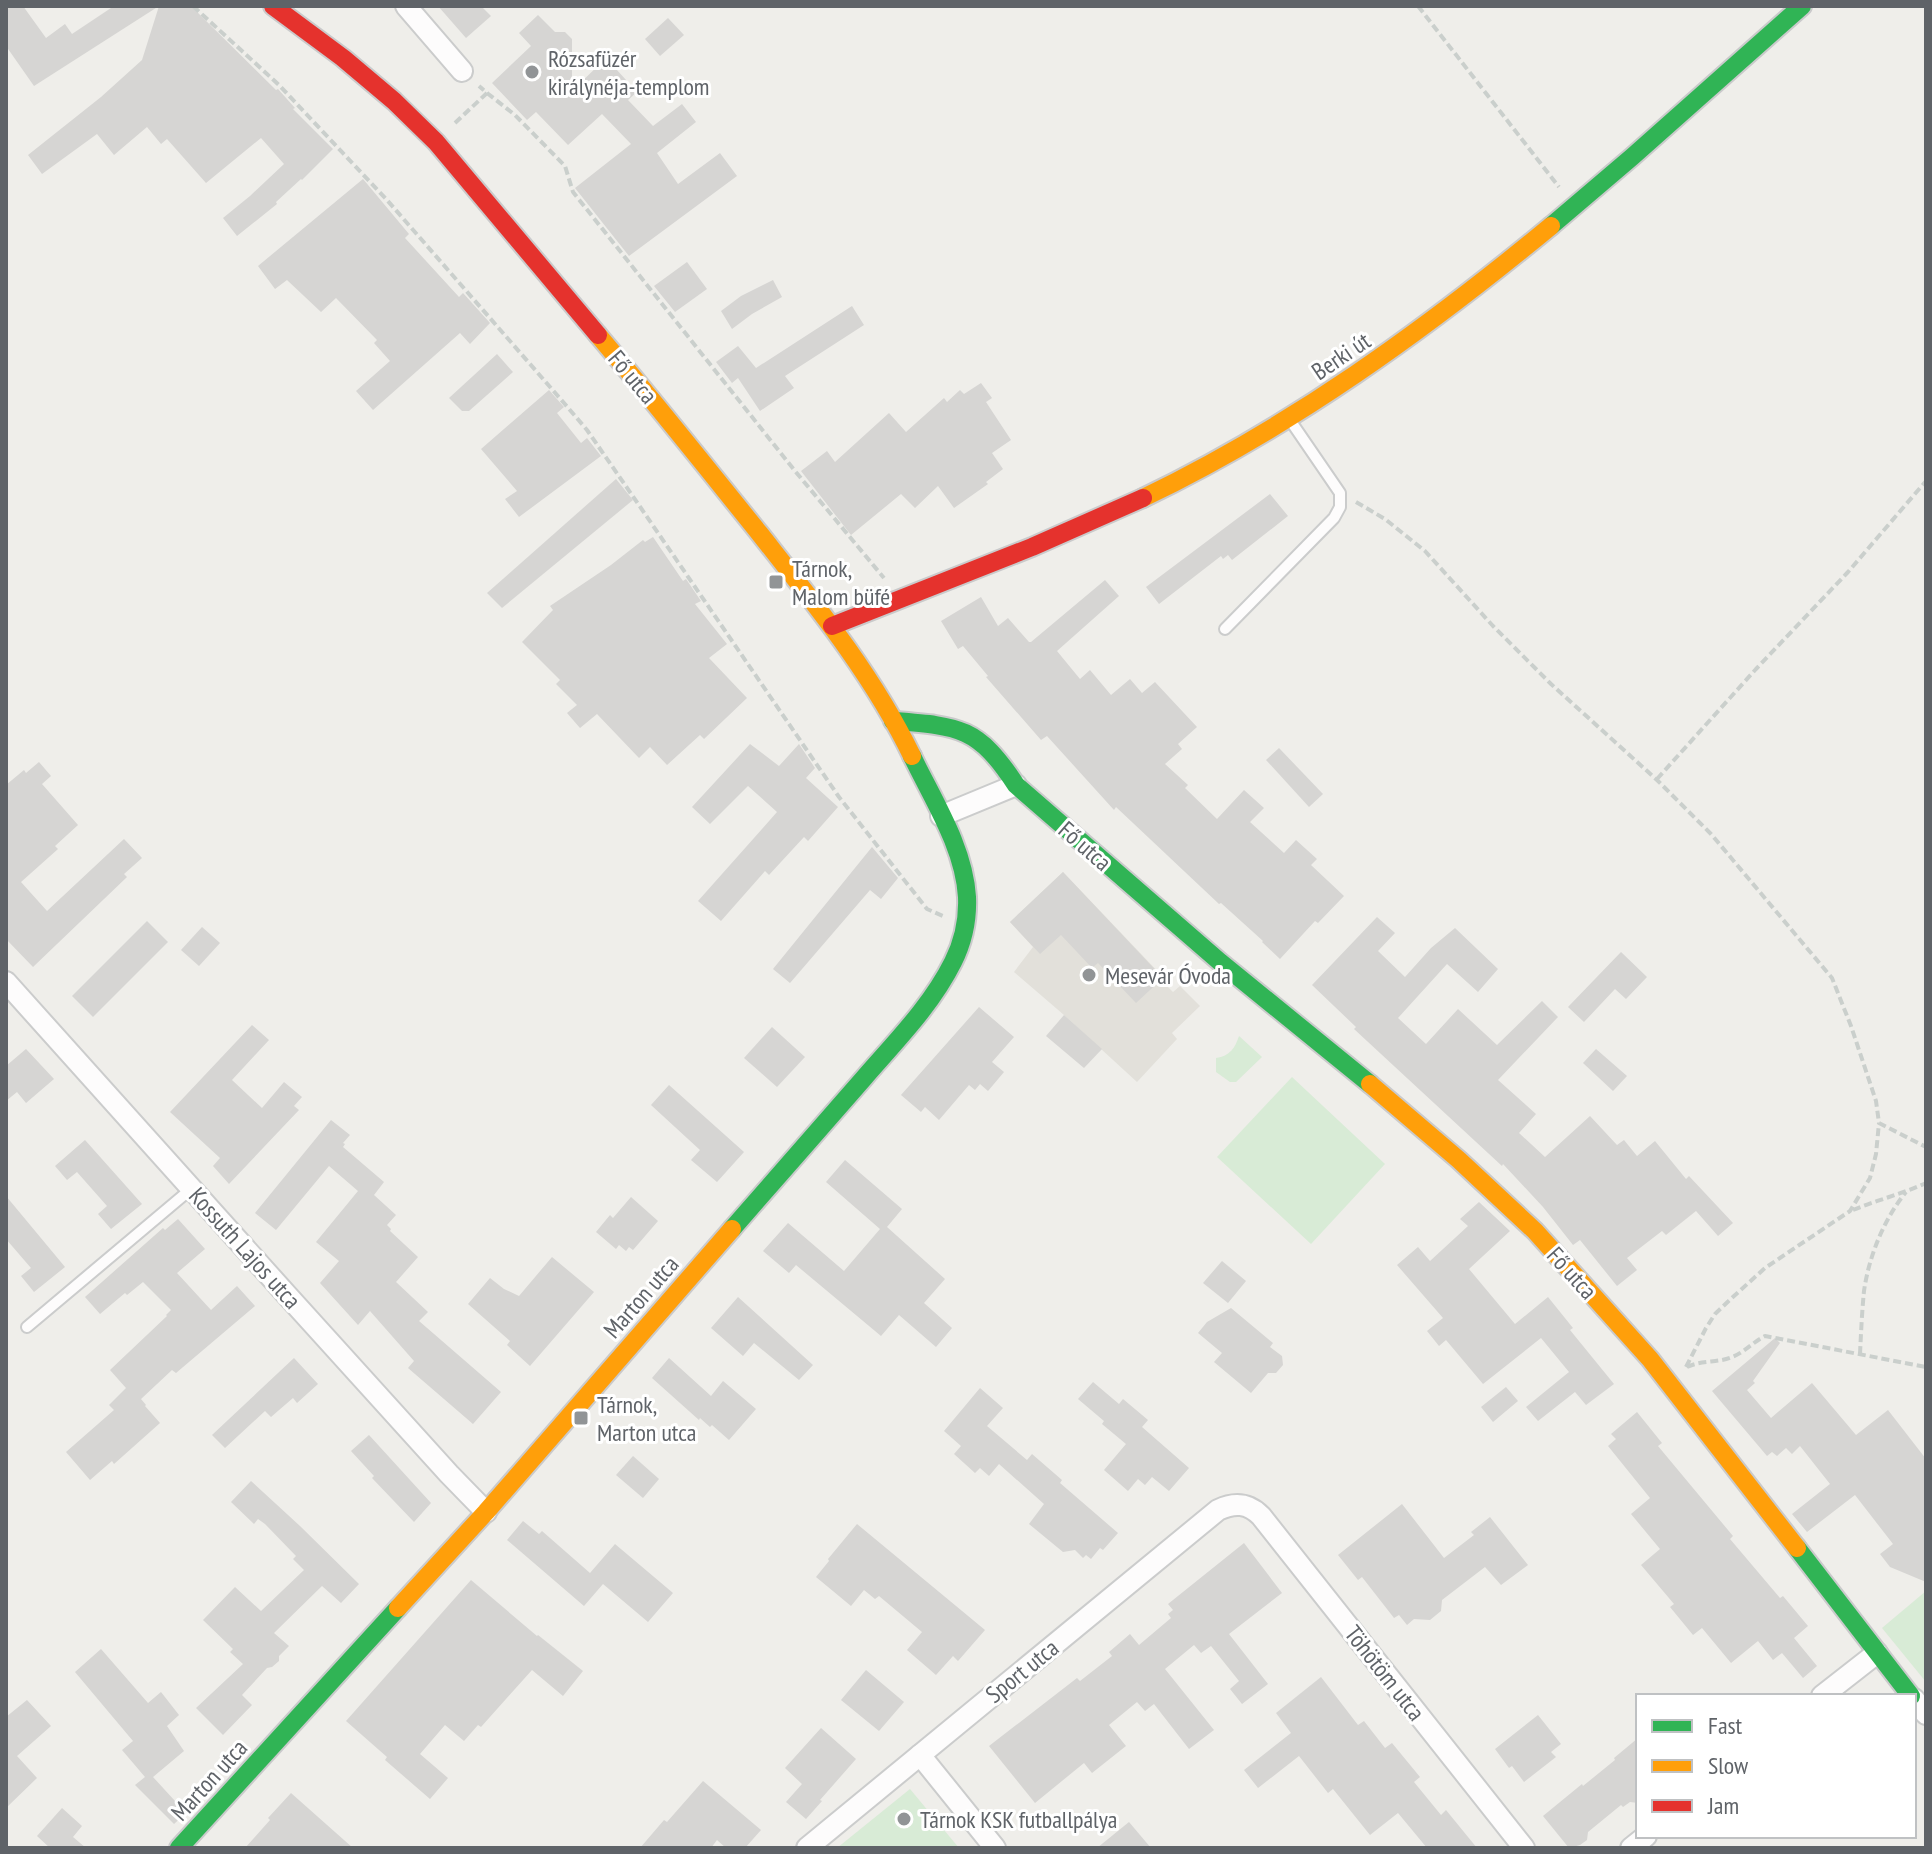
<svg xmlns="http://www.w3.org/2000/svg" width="1932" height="1854" font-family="'PT Sans Narrow',sans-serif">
  <rect width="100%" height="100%" fill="#efeeea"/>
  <!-- education -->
  <polygon fill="#e2e0da" points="1063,872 1163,977 1161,980 1173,992 1180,986 1200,1006 1172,1033 1177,1039 1137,1082 1064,1015 1014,972 1033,947 1010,922"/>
  <!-- green -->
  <g fill="#d8ebd6">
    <path d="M1239,1036L1262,1057L1236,1082H1230L1216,1072V1058C1230,1056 1235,1048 1239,1036Z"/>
    <polygon points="1292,1077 1385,1164 1311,1244 1217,1157"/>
    <polygon points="1926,1591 1926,1682 1882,1628"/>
    <polygon points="910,1789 959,1848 837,1848"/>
  </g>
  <!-- building -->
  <g fill="#d6d5d3">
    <polygon points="6,6 23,6 46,38 65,24 72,34 114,6 159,6 34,86 6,46"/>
    <polygon points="159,6 191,6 276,90 278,89 295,108 293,109 333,149 302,180 301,179 276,202 277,204 237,236 223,218 250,196 284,164 261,138 206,183 167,139 161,144 147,127 114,155 97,134 42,174 28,155 101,97 142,60"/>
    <polygon points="438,6 481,6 491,16 466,38"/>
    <polygon points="538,15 555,32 565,32 572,39 572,91 606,58 637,92 628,100 653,126 682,104 696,122 657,153 678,184 720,153 737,176 629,256 575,188 631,144 602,114 568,145 536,112 527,120 492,83 531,46 519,33"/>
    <polygon points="668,18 684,35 660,56 645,39"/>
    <polygon points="363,179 409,234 405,238 459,297 463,293 490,323 470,344 460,333 373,410 356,391 390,361 374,343 377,340 336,298 321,312 287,280 275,289 258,266"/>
    <polygon points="687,262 707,289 675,312 654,286"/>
    <polygon points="773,280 782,297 752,314 732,329 721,311 741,296"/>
    <polygon points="852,306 864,325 785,376 794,388 760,411 738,378 732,383 716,362 738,346 756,368"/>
    <polygon points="497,354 513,372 469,411 462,411 449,398"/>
    <polygon points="981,383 992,398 986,402 1011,440 992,453 1003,469 986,482 988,484 954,508 938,486 915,508 901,494 851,535 801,471 827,451 835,462 889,413 906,432 944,398 947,402 960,390 964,394"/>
    <polygon points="549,390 564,407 557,413 581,443 587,438 601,456 519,517 505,499 517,491 481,449"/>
    <polygon points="616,479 633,500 502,608 487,593"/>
    <polygon points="1270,494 1288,516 1232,560 1228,555 1223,559 1221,556 1159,604 1146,587"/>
    <polygon points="653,537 683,581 686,579 701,601 695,604 727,644 709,658 747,698 704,739 700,735 667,765 650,747 639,758 597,714 580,728 567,713 577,705 556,684 560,680 522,642 553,610 550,606 611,565 643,540 645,542"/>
    <polygon points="1105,580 1119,596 1057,651 1080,679 1090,670 1111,695 1130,679 1142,693 1155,682 1197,727 1178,744 1182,749 1165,764 1188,785 1185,788 1217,819 1244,790 1264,808 1250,822 1284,853 1296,840 1317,859 1311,865 1344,896 1318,923 1315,921 1280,959 1262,942 1263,941 1221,903 1219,904 1116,807 1114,810 1047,736 1041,740 986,677 988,676 963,646 958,649 941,621 981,597 998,626 1008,618 1029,642 1031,642"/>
    <polygon points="750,744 779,766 799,744 815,768 806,778 838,807 808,841 804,837 769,875 765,871 721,921 698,901 777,812 748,786 710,824 692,807"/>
    <polygon points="1279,748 1323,794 1309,807 1266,760"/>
    <polygon points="39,762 51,776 42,784 78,825 55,846 58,849 21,882 47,911 124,839 142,858 124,874 127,877 33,967 6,939 6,785 24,770 26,773"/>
    <polygon points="872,847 898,878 881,899 870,890 790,983 773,969"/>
    <polygon points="1063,872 1163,978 1136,1003 1098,963 1092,968 1061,935 1040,954 1010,922"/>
    <polygon points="1377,917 1395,933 1378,951 1405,977 1431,948 1455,928 1498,969 1478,992 1447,964 1398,1018 1426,1044 1458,1009 1497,1045 1542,1001 1558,1017 1498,1080 1536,1114 1519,1133 1545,1157 1590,1116 1617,1145 1624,1140 1637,1156 1655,1141 1686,1179 1689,1176 1733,1223 1718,1236 1696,1211 1666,1235 1662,1231 1627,1258 1637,1270 1617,1286 1580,1240 1573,1245 1543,1207 1503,1164 1502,1166 1354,1029 1356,1027 1312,985"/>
    <polygon points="147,921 168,942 93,1017 72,996"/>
    <polygon points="202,927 220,943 199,966 181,950"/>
    <polygon points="1621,952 1647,977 1626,999 1615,989 1584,1022 1568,1007"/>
    <polygon points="979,1007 1014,1037 992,1062 1004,1072 988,1091 980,1084 975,1090 969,1085 939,1120 925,1107 921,1112 901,1095"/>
    <polygon points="1064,1015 1102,1049 1084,1068 1046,1036"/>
    <polygon points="252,1025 269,1040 232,1080 262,1108 284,1082 302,1097 294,1106 299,1110 229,1184 213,1166 220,1158 170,1112"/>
    <polygon points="772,1027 805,1057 777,1087 744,1058"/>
    <polygon points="26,1049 54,1079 26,1103 17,1092 6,1101 6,1066"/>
    <polygon points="1596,1049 1627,1076 1613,1091 1583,1063"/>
    <polygon points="669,1085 744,1152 717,1182 691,1160 700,1150 651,1105"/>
    <polygon points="331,1120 350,1135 343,1143 345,1144 343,1147 384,1182 374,1195 396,1215 387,1225 391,1229 390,1231 418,1257 396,1282 428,1312 419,1321 501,1392 473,1424 408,1368 414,1361 370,1311 358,1325 320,1283 339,1261 316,1242 358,1191 329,1166 276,1230 255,1213"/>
    <polygon points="85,1140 142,1204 111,1229 98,1214 107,1206 77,1172 67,1180 55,1166"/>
    <polygon points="845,1160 902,1209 887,1227 945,1279 924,1303 952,1328 936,1347 899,1315 881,1336 796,1265 789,1273 763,1251 788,1223 844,1271 880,1229 826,1182"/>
    <polygon points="6,1196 65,1267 34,1292 21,1276 31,1268 6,1239"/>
    <polygon points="631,1197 658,1221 633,1250 629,1247 626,1251 619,1245 616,1249 596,1232 610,1215 613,1218"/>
    <polygon points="1479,1202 1510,1231 1469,1269 1515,1324 1548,1297 1573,1328 1570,1330 1614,1384 1586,1405 1575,1392 1538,1421 1526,1407 1569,1372 1541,1338 1483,1384 1446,1340 1439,1346 1427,1331 1443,1318 1397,1265 1418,1247 1430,1261 1468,1226 1460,1219"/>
    <polygon points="178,1219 205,1249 177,1273 211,1310 237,1286 255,1306 176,1373 172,1370 141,1399 146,1405 145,1406 160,1423 114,1464 112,1461 90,1480 66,1452 114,1410 109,1405 126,1388 110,1370 167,1316 166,1315 171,1310 143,1282 127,1295 125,1293 100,1314 85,1297 163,1228 165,1230"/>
    <polygon points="552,1257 594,1292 530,1366 507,1345 510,1341 468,1304 490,1278 504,1289 519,1296"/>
    <polygon points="1222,1261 1246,1281 1228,1303 1203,1283"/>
    <polygon points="738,1297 813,1365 799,1380 754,1343 743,1356 711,1328"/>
    <polygon points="1231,1308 1273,1343 1270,1347 1282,1356 1283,1365 1276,1373 1268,1373 1251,1393 1214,1362 1222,1353 1198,1333 1207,1322"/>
    <polygon points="1775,1338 1780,1343 1753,1381 1755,1383 1747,1390 1771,1418 1812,1383 1856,1435 1888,1410 1926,1459 1926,1582 1890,1567 1880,1554 1893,1544 1855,1495 1807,1532 1792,1514 1830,1484 1800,1446 1792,1454 1786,1448 1777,1456 1772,1452 1767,1456 1712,1391"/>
    <polygon points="294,1358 318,1384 297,1403 293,1398 271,1417 265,1411 225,1448 212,1435"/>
    <polygon points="669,1358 711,1396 723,1381 756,1409 729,1440 712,1425 710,1427 700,1418 699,1420 652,1378"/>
    <polygon points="1093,1382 1119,1404 1123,1399 1148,1420 1142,1427 1189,1468 1169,1491 1152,1477 1145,1485 1138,1479 1128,1491 1104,1470 1126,1444 1102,1424 1104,1421 1078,1399"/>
    <polygon points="1506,1387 1518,1401 1493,1422 1481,1407"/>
    <polygon points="980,1388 1003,1408 987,1426 1027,1460 1032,1454 1062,1480 1060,1483 1118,1533 1103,1550 1100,1548 1091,1559 1086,1555 1083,1558 1075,1550 1063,1552 1029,1524 1044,1504 999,1464 989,1476 980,1468 975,1473 954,1454 961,1446 944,1431"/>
    <polygon points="1637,1412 1662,1443 1658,1446 1733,1536 1730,1539 1780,1598 1783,1596 1808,1626 1794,1638 1817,1666 1803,1678 1782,1653 1773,1660 1758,1641 1731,1663 1702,1628 1693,1635 1670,1607 1674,1604 1641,1565 1660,1549 1631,1514 1650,1498 1608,1446 1616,1439 1611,1434"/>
    <polygon points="369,1435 431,1503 414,1522 372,1478 374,1476 351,1451"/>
    <polygon points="633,1456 659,1479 643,1498 616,1475"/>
    <polygon points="251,1481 300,1526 359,1584 341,1603 322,1586 274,1633 289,1646 279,1656 279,1661 272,1667 267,1668 242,1695 252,1705 223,1735 196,1708 243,1664 230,1652 233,1649 203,1620 235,1587 261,1611 304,1570 293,1559 296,1556 265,1524 258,1519 254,1524 231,1502"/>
    <polygon points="1402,1504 1444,1558 1474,1535 1471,1532 1490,1517 1528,1565 1501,1585 1485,1567 1442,1600 1441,1611 1430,1620 1414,1619 1407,1625 1399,1615 1394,1618 1362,1577 1358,1580 1338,1555"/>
    <polygon points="523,1521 539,1534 542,1531 590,1573 615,1544 673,1593 648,1622 603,1584 584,1606 507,1540"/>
    <polygon points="857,1524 985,1630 958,1661 953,1656 936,1675 907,1650 922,1632 879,1596 875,1599 864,1590 851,1606 816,1577 829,1561 828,1559"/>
    <polygon points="1244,1543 1282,1593 1229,1634 1268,1684 1242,1704 1230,1689 1239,1681 1211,1646 1201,1653 1194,1645 1165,1669 1214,1730 1189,1749 1154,1704 1145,1711 1137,1702 1109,1725 1126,1746 1092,1773 1084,1763 1035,1803 989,1746 1077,1678 1080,1681 1112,1656 1109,1652 1130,1634 1139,1645 1171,1618 1168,1614 1173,1610 1168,1604"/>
    <polygon points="471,1580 537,1636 538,1635 583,1671 563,1696 532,1670 481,1727 478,1725 464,1741 445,1725 420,1754 448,1778 430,1799 385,1760 387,1757 346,1721"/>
    <polygon points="101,1649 148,1703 161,1692 179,1715 167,1726 184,1751 153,1777 186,1813 174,1824 135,1785 145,1777 122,1750 133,1741 75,1672"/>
    <polygon points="866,1670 904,1702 879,1731 841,1700"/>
    <polygon points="1321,1677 1358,1725 1364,1721 1385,1748 1392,1743 1420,1777 1414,1782 1441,1815 1446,1810 1477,1848 1427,1848 1398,1813 1370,1835 1333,1789 1328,1793 1299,1756 1258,1788 1244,1770 1291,1733 1276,1713"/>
    <polygon points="27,1700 51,1726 17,1756 37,1778 6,1808 6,1717"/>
    <polygon points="1538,1715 1561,1744 1551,1752 1556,1757 1524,1782 1512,1766 1509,1768 1495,1749"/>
    <polygon points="821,1728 856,1759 820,1800 822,1801 806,1819 786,1802 802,1784 785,1768"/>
    <polygon points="1638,1738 1638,1803 1630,1802 1623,1807 1621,1805 1588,1832 1587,1840 1580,1845 1569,1848 1543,1816 1582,1784 1583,1786 1615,1760 1614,1758"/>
    <polygon points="703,1781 761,1830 745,1848 726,1848 717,1840 711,1848 640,1848 664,1820 667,1822"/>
    <polygon points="291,1793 353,1848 245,1848 270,1820 268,1818"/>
    <polygon points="62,1808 82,1826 73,1837 86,1848 50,1848 37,1836"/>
    <polygon points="1129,1822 1151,1848 1097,1848"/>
  </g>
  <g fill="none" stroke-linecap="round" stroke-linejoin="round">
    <!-- lane casing -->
    <g stroke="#cbcccc" stroke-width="14">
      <g id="lane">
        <polyline points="1225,629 1334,518 1340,507 1340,493 1290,420"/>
        <polyline points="27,1327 191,1189"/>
      </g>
    </g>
    <!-- street casing -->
    <g stroke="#cbcccc" stroke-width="24">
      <g id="street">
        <polyline points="406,6 462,71"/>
        <polyline points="941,816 1016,785"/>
        <polyline points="6,982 286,1294 449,1474 486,1512"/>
        <polyline points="1822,1696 1877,1653"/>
        <polyline points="1914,1699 1926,1714"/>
        <polyline points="920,1755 995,1848"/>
        <path d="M807,1848L1218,1510C1235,1502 1248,1503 1261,1516L1524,1848"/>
        <polyline points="1631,1848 1646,1836"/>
      </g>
    </g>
    <!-- fast casing -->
    <g stroke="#cacacb" stroke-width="22">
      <g id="fast">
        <polyline points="1551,226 1632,157 1802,6"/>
        <path d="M893,721C960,726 978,727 1016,785L1220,962L1370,1084"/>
        <path d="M732,1229C776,1179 820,1128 864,1078C896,1041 931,1006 953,962C963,942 968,920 967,897C964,847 933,800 912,756"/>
        <polyline points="1797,1548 1911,1696"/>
        <polyline points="179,1848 398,1608"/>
      </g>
    </g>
    <!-- slow casing -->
    <g stroke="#cacacb" stroke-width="22">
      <g id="slow">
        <path d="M598,335C653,400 706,467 760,534C815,604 873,675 912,756"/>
        <path d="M1143,498C1291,427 1425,330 1551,226"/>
        <polyline points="1370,1084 1459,1160 1535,1231 1650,1359 1797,1548"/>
        <polyline points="398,1608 486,1512 732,1229"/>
      </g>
    </g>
    <!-- jam casing -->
    <g stroke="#cacacb" stroke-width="22">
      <g id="jam">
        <polyline points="273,6 343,58 394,101 436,142 598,335"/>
        <polyline points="832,626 1032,547 1143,498"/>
      </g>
    </g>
    <!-- path -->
    <g stroke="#cacfcc" stroke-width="4" stroke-dasharray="8 4" stroke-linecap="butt">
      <polyline points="193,6 279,85 387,200 564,403 587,430 632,495 839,797 927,909 943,916"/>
      <polyline points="1418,6 1559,187"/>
      <polyline points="487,93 515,115 565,166 573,192 795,471 884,578"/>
      <polyline points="455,123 487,93 479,86"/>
      <polyline points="1356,502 1385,519 1425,551 1493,626 1551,684 1657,780 1711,834 1832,978 1851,1026 1876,1101 1879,1123 1926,1147"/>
      <polyline points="1657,779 1756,669 1848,572 1926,481"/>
      <path d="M1853,1210C1877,1200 1902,1194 1926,1183"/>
      <path d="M1860,1354C1861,1333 1862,1311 1864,1291C1869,1256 1884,1219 1906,1192"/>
      <polyline points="1686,1367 1706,1328 1715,1314 1734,1296 1765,1268 1850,1211 1870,1178 1876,1154 1879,1123"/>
      <path d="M1687,1367C1702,1360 1718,1363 1732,1357C1745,1352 1753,1342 1765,1336L1926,1367"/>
    </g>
    <!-- lane -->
    <use href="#lane" stroke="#fdfcfc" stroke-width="10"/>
    <!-- street -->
    <use href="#street" stroke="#fdfcfc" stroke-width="20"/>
    <!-- fast -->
    <use href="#fast" stroke="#30b455" stroke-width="18"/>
    <!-- slow -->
    <use href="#slow" stroke="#ff9f0a" stroke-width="18"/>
    <!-- jam -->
    <use href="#jam" stroke="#e5322d" stroke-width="18"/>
  </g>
  <!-- markers -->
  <g fill="#919496" stroke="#fff" stroke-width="3">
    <circle cx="532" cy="72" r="8"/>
    <rect x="768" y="574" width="16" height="16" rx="4"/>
    <circle cx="1089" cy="975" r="8"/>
    <rect x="573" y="1410" width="16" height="16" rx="4"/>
    <circle cx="904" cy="1819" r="8"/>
  </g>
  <g text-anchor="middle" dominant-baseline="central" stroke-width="6" stroke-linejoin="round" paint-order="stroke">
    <!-- poi labels -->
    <g font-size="24" fill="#5f6368" stroke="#fff" text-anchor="start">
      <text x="548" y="58">Rózsafüzér<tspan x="548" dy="28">királynéja-templom</tspan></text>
      <text x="792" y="568">Tárnok,<tspan x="792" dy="28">Malom büfé</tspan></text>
      <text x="1105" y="975">Mesevár Óvoda</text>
      <text x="597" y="1404">Tárnok,<tspan x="597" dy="28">Marton utca</tspan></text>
      <text x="920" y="1819">Tárnok KSK futballpálya</text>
    </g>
    <!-- street labels -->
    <g font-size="24" fill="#5f6368" stroke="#fff">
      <text transform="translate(1341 356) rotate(-34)">Berki út</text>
      <text transform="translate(633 377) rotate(50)">Fő utca</text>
      <text transform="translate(1085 846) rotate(41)">Fő utca</text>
      <text transform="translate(245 1248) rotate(48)">Kossuth Lajos utca</text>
      <text transform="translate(1572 1273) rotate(48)">Fő utca</text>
      <text transform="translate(641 1297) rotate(-49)">Marton utca</text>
      <text transform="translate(1022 1671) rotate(-39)">Sport utca</text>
      <text transform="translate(1385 1673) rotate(52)">Töhötöm utca</text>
      <text transform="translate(209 1780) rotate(-48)">Marton utca</text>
    </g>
  </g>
  <!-- border -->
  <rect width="1932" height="1854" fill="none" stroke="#5f6368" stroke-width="16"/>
  <!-- legend -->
  <rect x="1636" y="1694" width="280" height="144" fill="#ffffff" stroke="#bfc1c3" stroke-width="2"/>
  <rect x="1652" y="1720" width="40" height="12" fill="#30b455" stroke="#bfc1c3" stroke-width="2"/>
  <text x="1708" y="1734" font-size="24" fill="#5f6368">Fast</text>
  <rect x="1652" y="1760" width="40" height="12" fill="#ff9f0a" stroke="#bfc1c3" stroke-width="2"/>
  <text x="1708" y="1774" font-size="24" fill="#5f6368">Slow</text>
  <rect x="1652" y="1800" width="40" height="12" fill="#e5322d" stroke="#bfc1c3" stroke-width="2"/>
  <text x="1708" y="1814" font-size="24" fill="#5f6368">Jam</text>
</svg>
